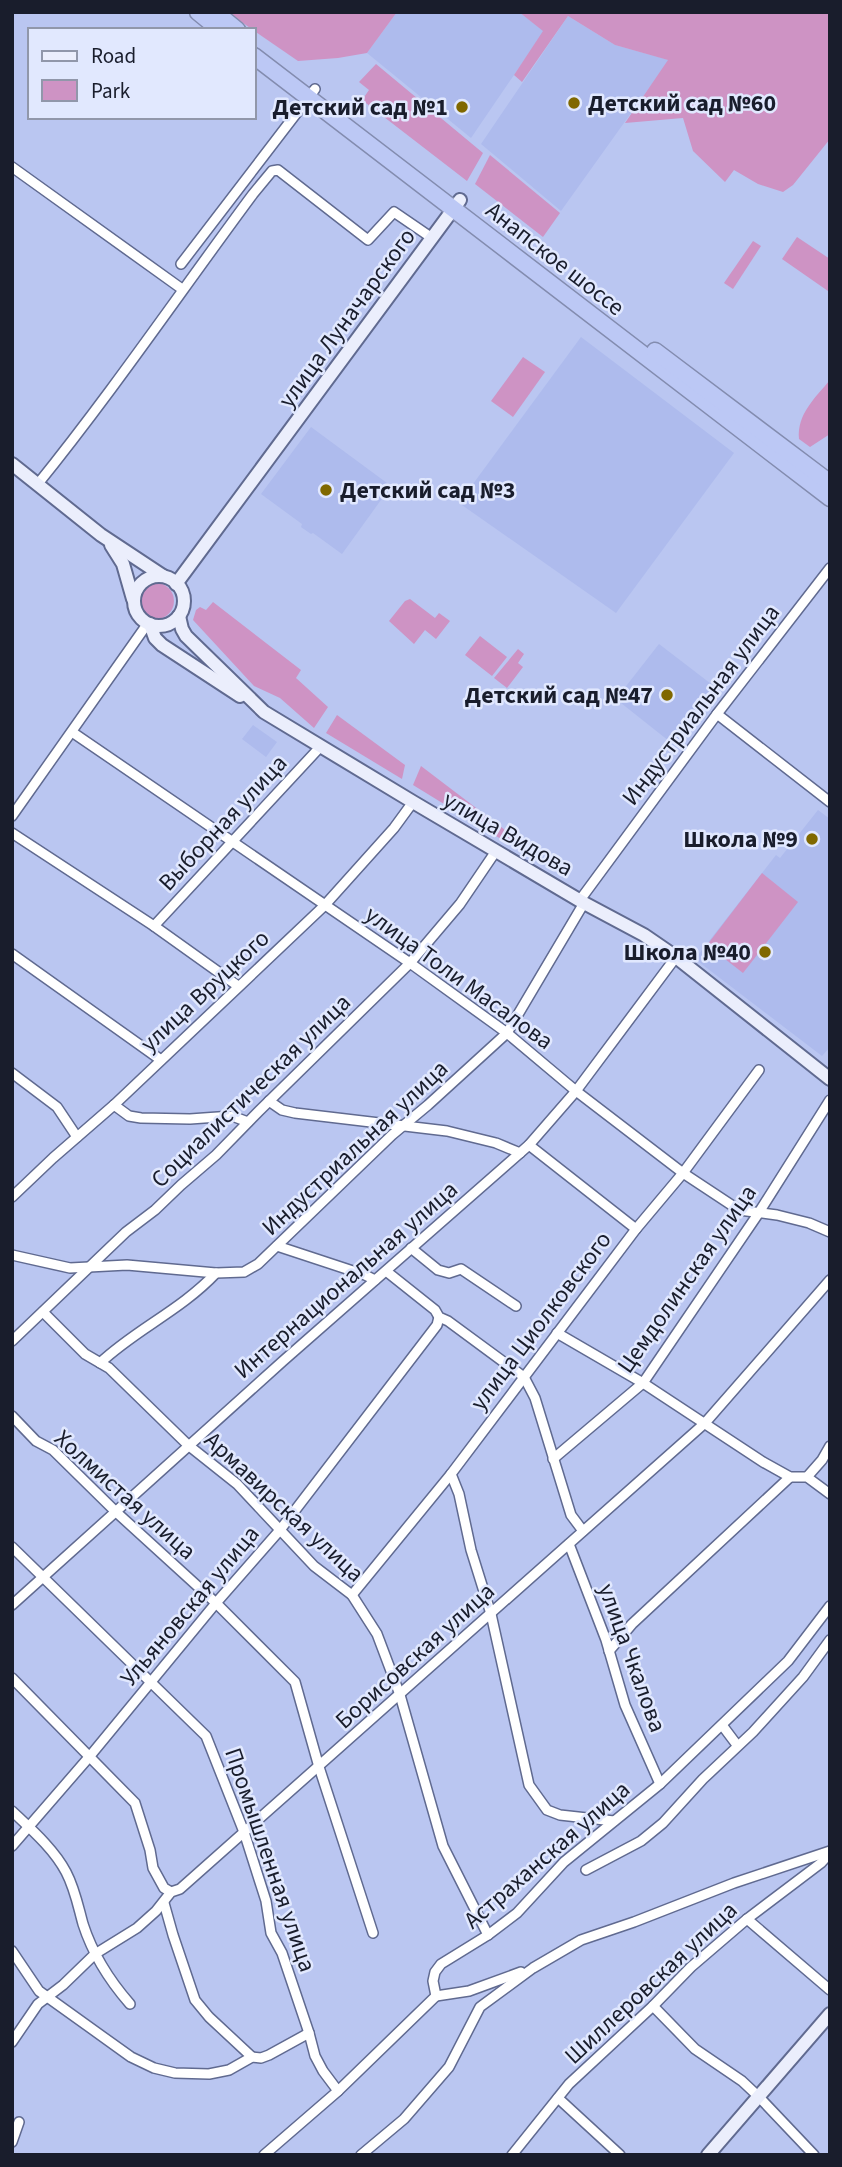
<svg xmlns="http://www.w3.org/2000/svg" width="842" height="2167" font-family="'Source Sans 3',sans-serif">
  <rect width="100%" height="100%" fill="#bac6f1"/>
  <!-- built -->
  <g fill="#aebbed">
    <polygon points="397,12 519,12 544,31 471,138 367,53"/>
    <polygon points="568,16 615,45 669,60 561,211 481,144"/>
    <polygon points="581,337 734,453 616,613 459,503"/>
    <polygon points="311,427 391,486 342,554 313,533 311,534 301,527 302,524 261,494"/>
    <polygon points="659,644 719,690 674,745 616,699"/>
    <polygon points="253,725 277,742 266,757 242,739"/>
    <polygon points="818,810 830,819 830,1047 822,1056 695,959 776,855 780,858"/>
  </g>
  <!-- green -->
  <g fill="#ce93c4">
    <polygon points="227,12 397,12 367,53 338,58 298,61"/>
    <polygon points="519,12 830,12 830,139 793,185 783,192 758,184 734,170 725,182 693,151 683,118 625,123 668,60 615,45 568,16 522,82 514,75 543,31"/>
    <polygon points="376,64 483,153 467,181 362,100 369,90 359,82"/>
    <polygon points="490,155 560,213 543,237 475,184"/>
    <polygon points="797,237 830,259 830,288 828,291 782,259"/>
    <polygon points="753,241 761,246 733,289 724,283"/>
    <polygon points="523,357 545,372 513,417 491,401"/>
    <path d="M830,380V434L810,447L799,439C797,414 815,398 830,380Z"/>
    <circle cx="156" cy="601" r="18"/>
    <polygon points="410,599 435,618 439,613 450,621 436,639 425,630 414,644 389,621 405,601"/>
    <polygon points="213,602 301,670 296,678 328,707 314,728 280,698 254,686 193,620 196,610 200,607 206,610"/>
    <polygon points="480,636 507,657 492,676 465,655"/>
    <polygon points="518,649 524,654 518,663 523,667 507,688 494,678"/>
    <polygon points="337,715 405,765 402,779 326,733"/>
    <polygon points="421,766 517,839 511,845 413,785"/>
    <polygon points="762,873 798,902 743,973 707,945"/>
  </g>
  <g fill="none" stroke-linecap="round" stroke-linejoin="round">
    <!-- street casing -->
    <g stroke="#606a90" stroke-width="12">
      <g id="street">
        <polyline points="12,167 182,289"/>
        <polyline points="181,264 315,89"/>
        <path d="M37,485C113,391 181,291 253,194L272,171L278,170L368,240L394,212L432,238"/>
        <polyline points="717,714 830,802"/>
        <polyline points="72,732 410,963 507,1033 576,1091 683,1173 739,1210 777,1215 809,1223 830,1232"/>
        <polyline points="12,816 148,623"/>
        <polyline points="12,833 154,926 238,986"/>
        <polyline points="580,900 717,714 830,568"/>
        <polyline points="154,926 321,746"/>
        <polyline points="12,954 161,1060"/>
        <polyline points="12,1073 57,1107 77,1137"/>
        <polyline points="269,1101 282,1110 295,1113 447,1131 496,1143 520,1153"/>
        <polyline points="114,1105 129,1116 141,1118 190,1119 232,1116 248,1122"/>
        <polyline points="529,1145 636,1229"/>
        <polyline points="12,1197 53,1158 114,1105 324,906 394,828 413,802"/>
        <polyline points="277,1246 365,1275 375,1280"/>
        <polyline points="411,1248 438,1270 449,1273 461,1269 516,1306"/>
        <polyline points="12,1255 70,1268 127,1265 216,1273 244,1272 258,1264 392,1135 428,1105 507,1033 584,903"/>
        <polyline points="386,1271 435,1310 439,1317 448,1321 524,1377 535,1398 571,1515 583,1531"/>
        <polyline points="43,1312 85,1354 109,1368 188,1445 237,1484 314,1566 352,1595 377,1634 400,1695 443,1846 488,1935"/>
        <polyline points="557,1333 643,1383 763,1462 790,1477 807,1477 830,1494"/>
        <polyline points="12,1341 126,1232 155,1210 181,1185 216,1155 259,1111 410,963 460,904 496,851"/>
        <path d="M100,1363C136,1329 180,1311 216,1273"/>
        <polyline points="12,1416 36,1441 53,1450 115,1511 216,1603 295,1682 319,1767 373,1933"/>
        <polyline points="553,1459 643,1383 758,1214 830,1100"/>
        <polyline points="451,1474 459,1494 471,1550 491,1614 529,1785 547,1810 560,1815 614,1821"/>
        <polyline points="807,1477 822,1460 830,1446"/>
        <polyline points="569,1544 606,1640 625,1705 660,1784"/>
        <polyline points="12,1547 206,1736 244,1832 266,1901 271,1933 282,1953 309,2033 315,2056 323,2071 338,2091"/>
        <polyline points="352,1595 451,1474 636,1229 683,1173 759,1070"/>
        <polyline points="12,1605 283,1361 529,1145 576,1091 676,957"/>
        <polyline points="609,1651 632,1624 790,1477"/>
        <polyline points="12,1678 135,1803 150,1850 153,1868 164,1888 171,1892"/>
        <polyline points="722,1725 737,1745"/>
        <path d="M12,1811C31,1829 54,1849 66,1872C75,1889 78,1906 83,1924C93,1955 109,1980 130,2004"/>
        <polyline points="12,1846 90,1756 216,1603 280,1530 437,1325 439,1317"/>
        <polyline points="586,1870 641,1841 663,1823 703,1779 753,1732 803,1677 830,1640"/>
        <polyline points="164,1903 173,1935 195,2000 209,2017 252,2057"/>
        <polyline points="747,1919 830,1990"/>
        <polyline points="12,1951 39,1991 131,2057 154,2068 175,2073 209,2074 229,2070 252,2057 261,2058 269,2055 309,2033"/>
        <polyline points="436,1996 469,1991 521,1972"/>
        <polyline points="653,2006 695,2049 742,2081 759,2097 814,2155"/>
        <polyline points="12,2042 38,2004 63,1985 95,1954 137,1928 156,1911 171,1892 180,1889 705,1423 830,1280"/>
        <polyline points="558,2098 620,2155"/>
        <polyline points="12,2142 19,2122"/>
        <polyline points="264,2155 338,2091 436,1996 433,1981 435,1972 441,1964 488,1935 517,1913 564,1862 660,1784 788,1661 830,1606"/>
        <polyline points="361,2155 404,2119 449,2067 480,2007 533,1968 581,1940 634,1922 734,1883 830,1851"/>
        <polyline points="512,2155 569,2084 653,2006 691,1967 747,1919 821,1863 830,1853"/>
      </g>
    </g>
    <!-- secondary casing -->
    <g stroke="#606a90" stroke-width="16">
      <g id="secondary">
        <polyline points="12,464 101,535 163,576"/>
        <polyline points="111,545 123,564 133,599"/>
        <circle cx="159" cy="601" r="25"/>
        <polyline points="176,584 460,200"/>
        <polyline points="179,616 182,629 186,636 264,712 413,802 584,903 644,935 676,957 830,1079"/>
        <polyline points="150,624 155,638 162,645 240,696"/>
        <polyline points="708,2155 830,2014"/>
      </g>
    </g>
    <!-- highway casing -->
    <g stroke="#838caf" stroke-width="19">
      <g id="highway">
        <polyline points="198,12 220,30"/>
        <polyline points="215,12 237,30"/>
        <polyline points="254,56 830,498"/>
        <polyline points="655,351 830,483"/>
      </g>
    </g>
    <!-- street -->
    <use href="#street" stroke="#fff" stroke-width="9"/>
    <!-- secondary -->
    <use href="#secondary" stroke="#ebeefc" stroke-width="12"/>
    <!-- highway -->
    <use href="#highway" stroke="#bcc8f5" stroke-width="16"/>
  </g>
  <!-- markers -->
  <g fill="#806800" stroke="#e1e8fe" stroke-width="2.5">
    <circle cx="574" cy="103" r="7"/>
    <circle cx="462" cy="107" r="7"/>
    <circle cx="326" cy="490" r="7"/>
    <circle cx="667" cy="695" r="7"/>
    <circle cx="812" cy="839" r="7"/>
    <circle cx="765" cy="952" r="7"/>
  </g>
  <g text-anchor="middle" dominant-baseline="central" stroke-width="5" stroke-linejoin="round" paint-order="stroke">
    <!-- poi labels -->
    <g font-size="24" font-weight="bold" fill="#191d2c" stroke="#e1e8fe" text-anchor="end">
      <text x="588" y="103" text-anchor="start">Детский сад №60</text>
      <text x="448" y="107">Детский сад №1</text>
      <text x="340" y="490" text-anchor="start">Детский сад №3</text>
      <text x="653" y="695">Детский сад №47</text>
      <text x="798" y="839">Школа №9</text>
      <text x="751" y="952">Школа №40</text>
    </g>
    <!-- street labels -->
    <g font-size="24" fill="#191d2c" stroke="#e1e8fe">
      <text transform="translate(555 259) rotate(38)">Анапское шоссе</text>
      <text transform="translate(347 318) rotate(-54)">улица Луначарского</text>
      <text transform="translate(701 705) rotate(-53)">Индустриальная улица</text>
      <text transform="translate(223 823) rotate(-47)">Выборная улица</text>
      <text transform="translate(508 834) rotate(30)">улица Видова</text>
      <text transform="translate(459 978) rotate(36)">улица Толи Масалова</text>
      <text transform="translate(205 991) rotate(-43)">улица Вруцкого</text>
      <text transform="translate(251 1091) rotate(-44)">Социалистическая улица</text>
      <text transform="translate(355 1148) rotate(-43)">Индустриальная улица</text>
      <text transform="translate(687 1279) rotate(-55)">Цемдолинская улица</text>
      <text transform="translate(346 1280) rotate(-41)">Интернациональная улица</text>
      <text transform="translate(541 1321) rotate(-53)">улица Циолковского</text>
      <text transform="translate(125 1495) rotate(42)">Холмистая улица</text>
      <text transform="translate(284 1507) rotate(43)">Армавирская улица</text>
      <text transform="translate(190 1606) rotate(-50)">Ульяновская улица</text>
      <text transform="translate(415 1656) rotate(-42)">Борисовская улица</text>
      <text transform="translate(632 1658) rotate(70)">улица Чкалова</text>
      <text transform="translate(547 1855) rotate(-41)">Астраханская улица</text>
      <text transform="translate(270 1860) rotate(71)">Промышленная улица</text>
      <text transform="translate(651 1983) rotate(-43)">Шиллеровская улица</text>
    </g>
  </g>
  <!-- border -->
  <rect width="842" height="2167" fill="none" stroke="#191d2c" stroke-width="28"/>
  <!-- legend -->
  <rect x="28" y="28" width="228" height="91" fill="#e1e8fe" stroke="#9197aa" stroke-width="2"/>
  <rect x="42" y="51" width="35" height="10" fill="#ebeefc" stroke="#9197aa" stroke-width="2"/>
  <text x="91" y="63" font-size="21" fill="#191d2c">Road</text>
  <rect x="42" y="80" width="35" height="21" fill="#ce93c4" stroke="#9197aa" stroke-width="2"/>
  <text x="91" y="98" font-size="21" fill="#191d2c">Park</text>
</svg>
